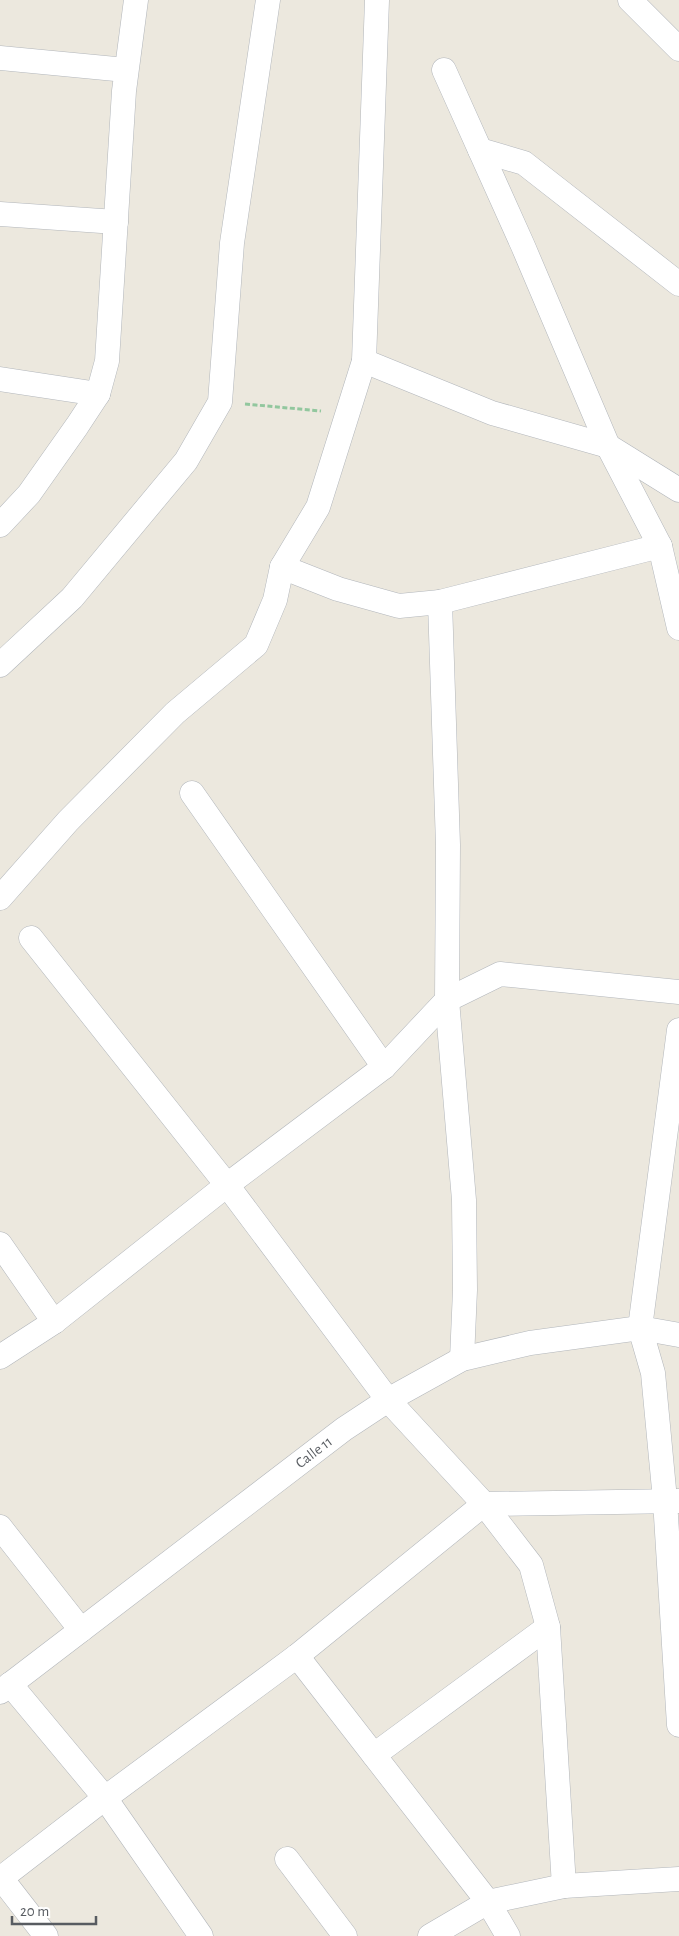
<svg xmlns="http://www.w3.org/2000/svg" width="679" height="1936" font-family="'Alegreya Sans',sans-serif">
  <rect width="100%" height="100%" fill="#ece8de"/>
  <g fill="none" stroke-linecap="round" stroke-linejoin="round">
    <!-- minor casing -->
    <g stroke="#b2b6bb" stroke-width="25">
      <g id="minor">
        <polyline points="630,0 679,49"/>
        <polyline points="0,58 126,70"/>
        <polyline points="444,70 523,246 608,446 660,546 679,628"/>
        <polyline points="480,150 524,163 679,284"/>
        <polyline points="0,214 116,222"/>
        <polyline points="364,361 492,413 608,446 679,490"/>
        <polyline points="0,379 98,394"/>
        <polyline points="0,525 29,494 77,426 98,394 107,361 124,91 136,0"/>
        <polyline points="282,567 338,589 399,606 440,602 660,546"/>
        <polyline points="440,602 448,845 447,1000 464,1200 465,1290 462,1359"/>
        <polyline points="0,665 72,598 186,461 220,402 232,243 268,0"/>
        <polyline points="192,793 384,1067"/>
        <polyline points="0,898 68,821 175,713 256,645 275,600 282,567 318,507 364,361 377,0"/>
        <polyline points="31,938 227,1185 388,1400 484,1504 531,1565 548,1627 564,1886"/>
        <polyline points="679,1030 640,1328 653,1373 665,1500 679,1725"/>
        <polyline points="0,1244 54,1322"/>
        <polyline points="0,1357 54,1322 227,1185 384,1067 447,1000 500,974 679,992"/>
        <polyline points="0,1527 81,1630"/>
        <polyline points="297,1656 488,1902 508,1936"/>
        <polyline points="10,1684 105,1798 201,1936"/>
        <path id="s1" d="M0,1692L344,1429L388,1400L462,1359L530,1343L640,1328L679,1335"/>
        <polyline points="374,1755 548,1627"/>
        <polyline points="287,1859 345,1936"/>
        <polyline points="1,1878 46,1936"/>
        <polyline points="0,1879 105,1798 297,1656 484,1504 679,1501"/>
        <polyline points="430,1936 488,1902 564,1886 679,1879"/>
      </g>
    </g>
    <!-- path -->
    <polyline stroke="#92c79e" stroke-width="3" stroke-dasharray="5 2.5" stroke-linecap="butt" points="245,404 321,411"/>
    <!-- minor -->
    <use href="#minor" stroke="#fff" stroke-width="24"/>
  </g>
  <g text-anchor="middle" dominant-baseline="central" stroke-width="4" stroke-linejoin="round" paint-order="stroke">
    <!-- street labels -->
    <g font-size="15" fill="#585c61" stroke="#fff">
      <text stroke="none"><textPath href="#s1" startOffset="395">Calle 11</textPath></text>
    </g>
  </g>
  <!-- scale -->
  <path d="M12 1916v8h84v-8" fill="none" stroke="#585c61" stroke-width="2.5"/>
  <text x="20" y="1916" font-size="15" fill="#585c61" stroke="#ffffff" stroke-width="4" paint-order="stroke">20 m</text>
</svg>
